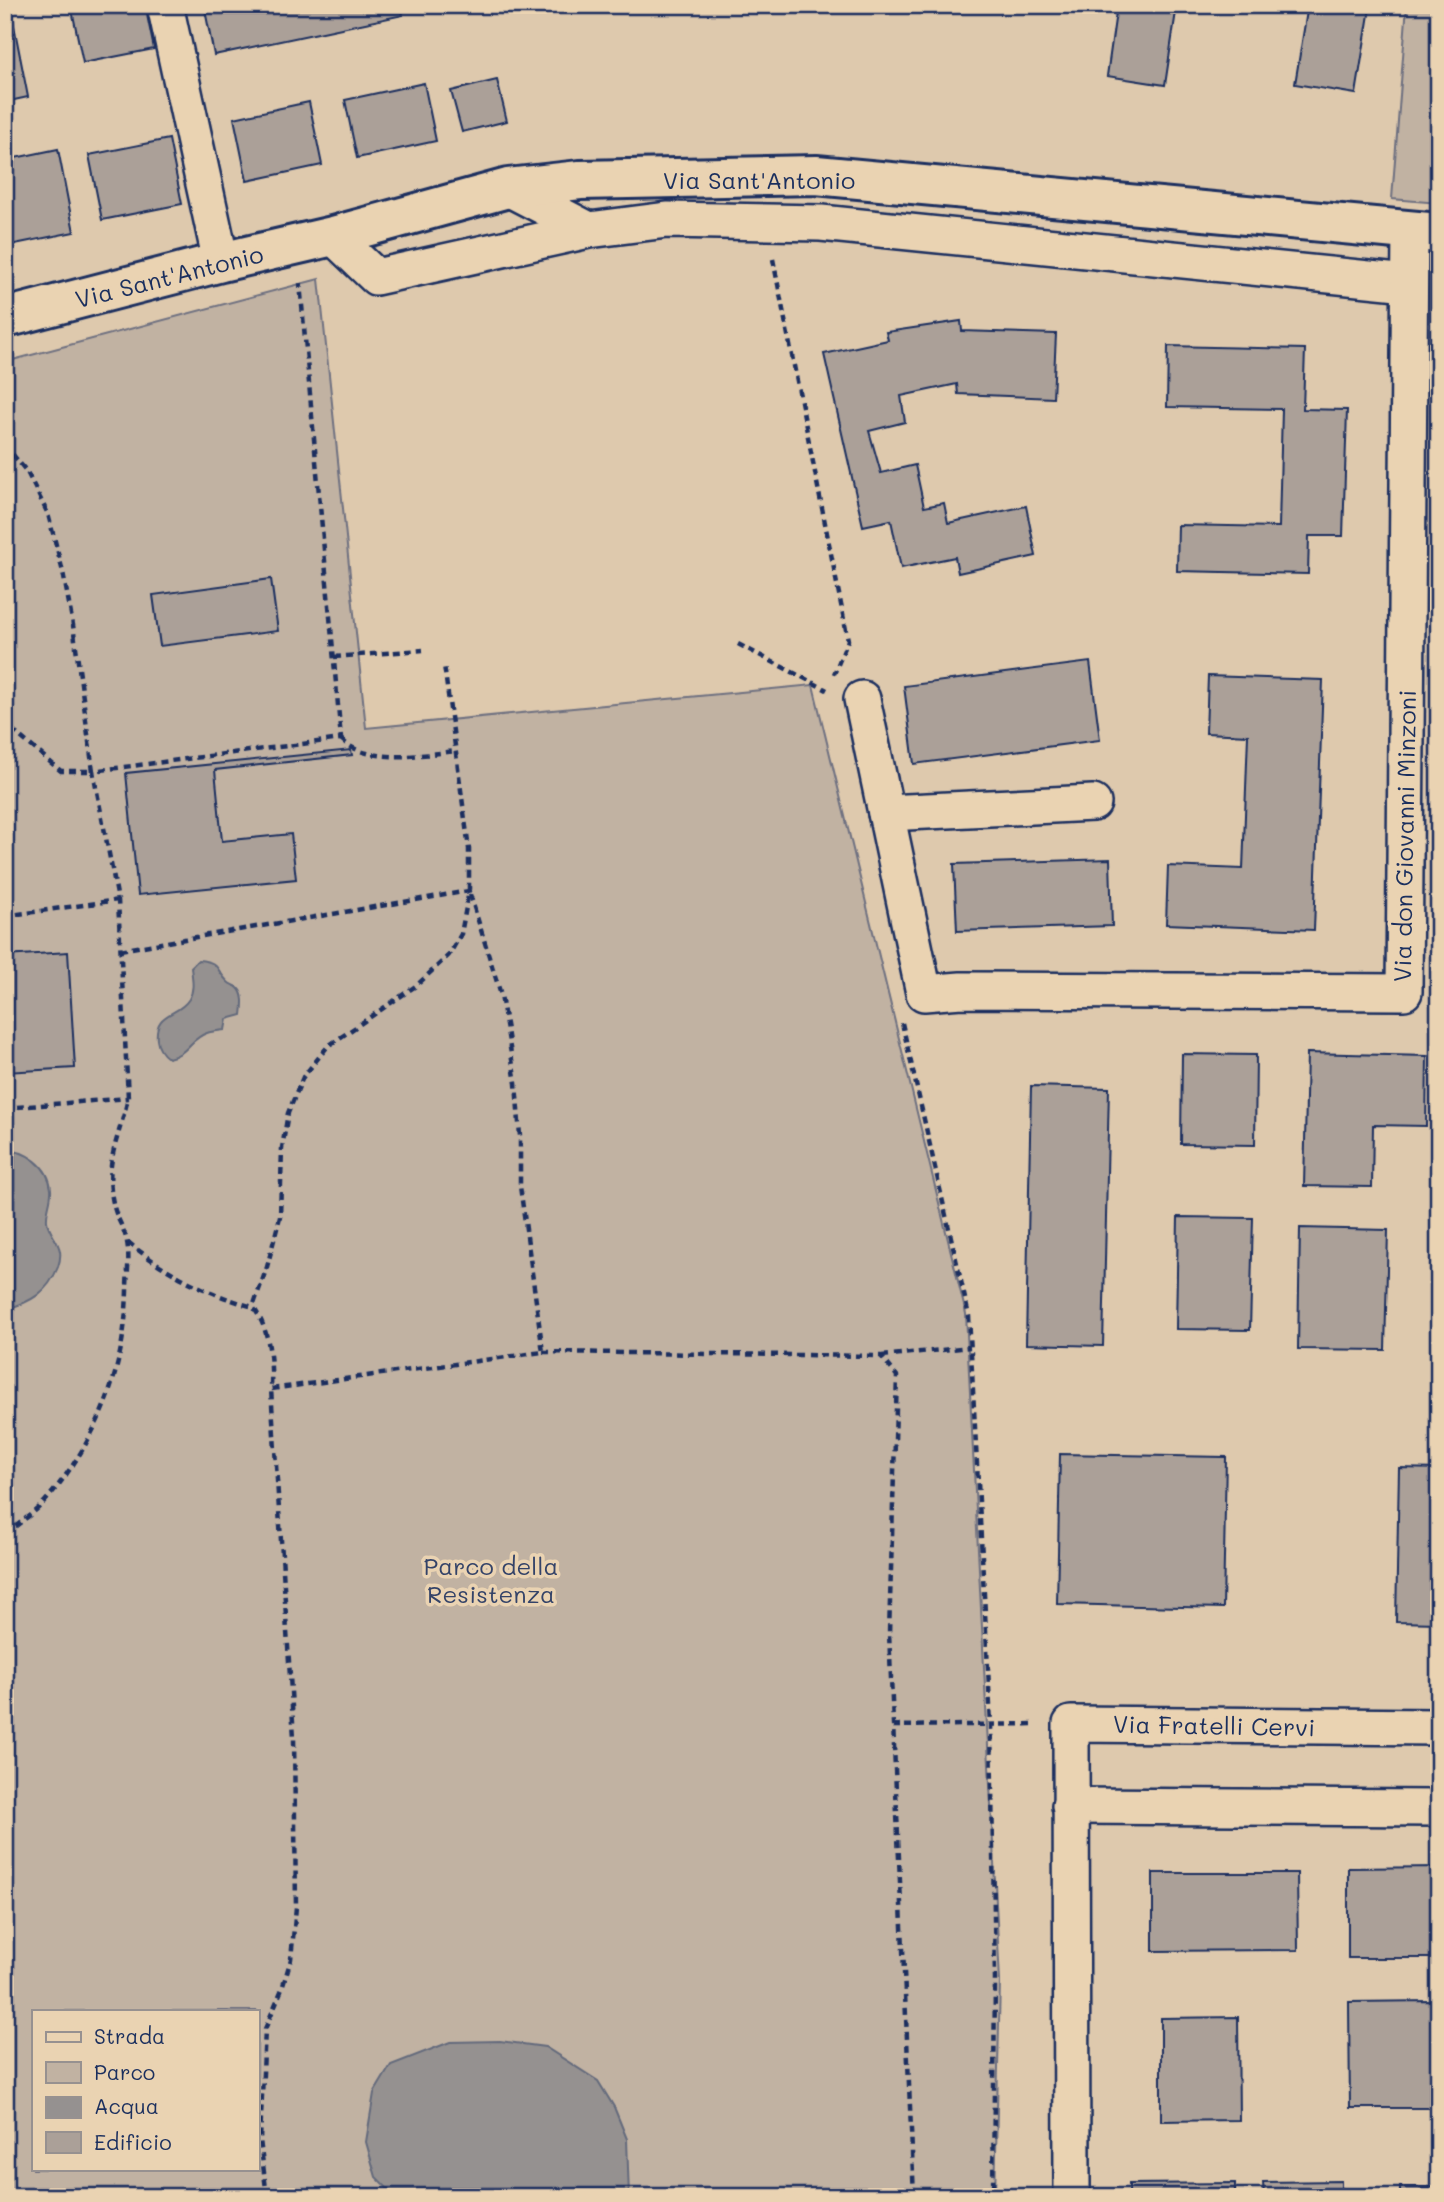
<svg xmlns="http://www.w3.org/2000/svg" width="1444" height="2202" font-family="Mali,sans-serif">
  <rect width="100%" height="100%" fill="#dec9ad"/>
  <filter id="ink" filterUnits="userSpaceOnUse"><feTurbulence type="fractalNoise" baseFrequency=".0143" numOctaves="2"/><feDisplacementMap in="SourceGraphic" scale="14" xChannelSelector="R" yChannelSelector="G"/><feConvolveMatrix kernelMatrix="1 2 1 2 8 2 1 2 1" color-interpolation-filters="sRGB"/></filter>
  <g filter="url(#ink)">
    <!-- green -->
    <g fill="#c1b2a2" stroke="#6e7080" stroke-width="2" fill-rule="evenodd">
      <polygon points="1407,5 1439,5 1439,203 1392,199"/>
      <path d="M319,279L366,728L813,685L966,1314L1000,1981L995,2197H5V362ZM33,2011H257V2169H33Z"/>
    </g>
    <!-- water -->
    <g fill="#959190" stroke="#646a7c" stroke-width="2">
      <path d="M198,960C221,962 214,968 228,982C230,985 235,985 238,988C245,995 243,1006 242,1015L227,1019L225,1030C219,1031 213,1031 207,1033C189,1039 189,1054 168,1058C161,1053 158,1048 157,1040C154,1011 178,1017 189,999C195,989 192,978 191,967Z"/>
      <path d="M5,1150C26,1150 49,1166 51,1189C52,1200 46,1210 47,1221C49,1233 58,1240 60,1251C61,1257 60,1261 58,1267C48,1292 31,1303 5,1309Z"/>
      <polygon points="500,2041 545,2047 598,2081 614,2107 627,2139 629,2197 396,2197 376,2177 366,2142 374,2093 391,2065 450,2042"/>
    </g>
    <!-- building -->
    <g fill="#aba098" stroke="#1b2f5e" stroke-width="2">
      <polygon points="5,5 10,5 28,97 5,102"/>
      <polygon points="71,5 145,5 154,49 83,63"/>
      <polygon points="204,5 401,5 403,15 214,55"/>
      <polygon points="1117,5 1177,5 1165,85 1107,76"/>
      <polygon points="1308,5 1351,5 1370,8 1356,94 1295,84"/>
      <polygon points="497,80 507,121 462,132 451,91"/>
      <polygon points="424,83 436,141 357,158 345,100"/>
      <polygon points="309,102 322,165 247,181 234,118"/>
      <polygon points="169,139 182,204 102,220 89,155"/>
      <polygon points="58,149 74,232 5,246 5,160"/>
      <polygon points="961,321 962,331 1056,334 1053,398 958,394 957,384 901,396 905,422 869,431 881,473 915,465 924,507 944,503 948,523 1026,506 1036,556 958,573 955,557 901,568 891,520 863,526 824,354 888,340 886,332"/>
      <polygon points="1168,346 1305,349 1303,409 1347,410 1343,536 1309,536 1308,574 1177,571 1178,525 1279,527 1282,409 1167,407"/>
      <polygon points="271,579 278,631 160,646 153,595"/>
      <polygon points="1090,662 1100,740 914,764 904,686"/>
      <polygon points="1208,676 1323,680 1314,930 1166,924 1168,866 1243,869 1248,735 1206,733"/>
      <polygon points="351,750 352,755 215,770 222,841 291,834 296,879 138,895 126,773"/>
      <polygon points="1110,859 1112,926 957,931 954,864"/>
      <polygon points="68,952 75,1068 5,1072 5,956"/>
      <polygon points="1307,1053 1427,1056 1426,1126 1373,1125 1372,1187 1304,1186"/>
      <polygon points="1182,1054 1256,1055 1255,1145 1181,1144"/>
      <polygon points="1031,1086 1109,1088 1103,1346 1026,1344"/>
      <polygon points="1178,1217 1253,1218 1250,1330 1176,1329"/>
      <polygon points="1300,1228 1388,1230 1385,1350 1298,1349"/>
      <polygon points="1060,1454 1226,1457 1223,1608 1057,1604"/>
      <polygon points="1399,1468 1439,1469 1439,1623 1396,1622"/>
      <polygon points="1439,1867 1439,1958 1348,1958 1348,1868"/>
      <polygon points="1153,1873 1297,1873 1298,1950 1153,1951"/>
      <polygon points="1432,2001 1433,2108 1350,2108 1349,2002"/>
      <polygon points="1238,2017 1239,2120 1161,2121 1161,2018"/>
      <polygon points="1341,2181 1341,2197 1264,2197 1263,2182"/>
      <polygon points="1235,2183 1235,2197 1129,2197 1129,2184"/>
      <rect x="1400" y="2187" width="39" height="10"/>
    </g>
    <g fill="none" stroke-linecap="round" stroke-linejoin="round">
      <!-- street casing -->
      <g stroke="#1b2f5e" stroke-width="40">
        <g id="street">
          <polyline points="165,5 221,262"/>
          <polyline points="508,188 589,230"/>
          <polyline points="333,236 376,277 589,230 667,220 821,223 1408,283"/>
          <polyline points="862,699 924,993 961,990 1404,992 1410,230"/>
          <polyline points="886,813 1093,803"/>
          <polyline points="1070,1806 1439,1808"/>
          <polyline points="1072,2197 1071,1724 1439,1727"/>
        </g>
      </g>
      <!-- secondary casing -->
      <g stroke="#1b2f5e" stroke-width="44">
        <polyline id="secondary" points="5,318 221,262 333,236 508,188 580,180 816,175 1439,233"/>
      </g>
      <!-- path -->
      <g stroke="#1b2f5e" stroke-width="4.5" stroke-dasharray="7 5" stroke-linecap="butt">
        <polyline points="773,259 848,640 834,674"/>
        <polyline points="5,445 27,472 48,514 63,572 73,625 93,771 61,771 5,724"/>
        <polyline points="738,644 827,690"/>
        <polyline points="334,657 423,650"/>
        <path d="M341,739C366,765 423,755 455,751"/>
        <polyline points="5,916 118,900"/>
        <polyline points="120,950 469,891 461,934 449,955 417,985 328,1046 303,1077 288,1113 282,1148 280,1217 267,1267 253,1307"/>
        <polyline points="902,1023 969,1316 991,1724 995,1980 993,2197"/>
        <polyline points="5,1108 128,1098"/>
        <path d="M128,1242C166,1273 206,1293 253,1307C270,1329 272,1362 271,1389L543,1352L520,1186V1136L516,1083L501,995L469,891V849L444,665"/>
        <polyline points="543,1352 881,1356 897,1376 889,1633 914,2197"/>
        <polyline points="882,1356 970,1347"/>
        <path d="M5,1532L11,1530C23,1520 37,1511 47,1499C99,1438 125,1370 127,1290C127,1275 130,1257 127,1242C125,1230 117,1219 114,1207C103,1163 119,1139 128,1098L118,900L93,771L341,739L300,283"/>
        <polyline points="893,1726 1035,1724"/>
        <polyline points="267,2197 260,2140 265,2029 282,1989 291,1959 296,1907 294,1737 271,1389"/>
      </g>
      <!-- street -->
      <use href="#street" stroke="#ead3b2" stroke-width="35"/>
      <!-- secondary -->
      <use href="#secondary" stroke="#ead3b2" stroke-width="38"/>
    </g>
  </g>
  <g text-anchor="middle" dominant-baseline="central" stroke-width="7" stroke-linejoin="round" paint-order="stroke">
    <!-- street labels -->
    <g font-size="24" fill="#1b2f5e" stroke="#ead3b2">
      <text x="759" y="179">Via Sant'Antonio</text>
      <text transform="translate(169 276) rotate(-14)">Via Sant'Antonio</text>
      <text transform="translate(1404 836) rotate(-89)">Via don Giovanni Minzoni</text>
      <text transform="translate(1214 1725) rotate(1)">Via Fratelli Cervi</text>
    </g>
    <!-- park labels -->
    <g font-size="24" fill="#344368" stroke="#ead3b2">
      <text x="491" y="1565">Parco della<tspan x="491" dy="28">Resistenza</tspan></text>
    </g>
  </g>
  <!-- margin -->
  <rect width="1444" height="2202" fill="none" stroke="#ead3b2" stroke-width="28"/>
  <rect x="14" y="14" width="1416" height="2174" fill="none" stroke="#1b2f5e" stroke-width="2.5" filter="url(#ink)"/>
  <!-- legend -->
  <rect x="32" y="2010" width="228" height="161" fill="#ead3b2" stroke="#979190" stroke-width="2"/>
  <rect x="46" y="2032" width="35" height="10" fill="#ead3b2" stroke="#979190" stroke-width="2"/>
  <text x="94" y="2044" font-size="21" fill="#1b2f5e">Strada</text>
  <rect x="46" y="2062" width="35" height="21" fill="#c1b2a2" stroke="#979190" stroke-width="2"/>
  <text x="94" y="2080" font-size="21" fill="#1b2f5e">Parco</text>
  <rect x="46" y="2097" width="35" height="21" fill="#959190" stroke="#979190" stroke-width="2"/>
  <text x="94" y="2114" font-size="21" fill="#1b2f5e">Acqua</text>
  <rect x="46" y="2132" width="35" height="21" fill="#aba098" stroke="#979190" stroke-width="2"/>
  <text x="94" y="2150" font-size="21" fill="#1b2f5e">Edificio</text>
</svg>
